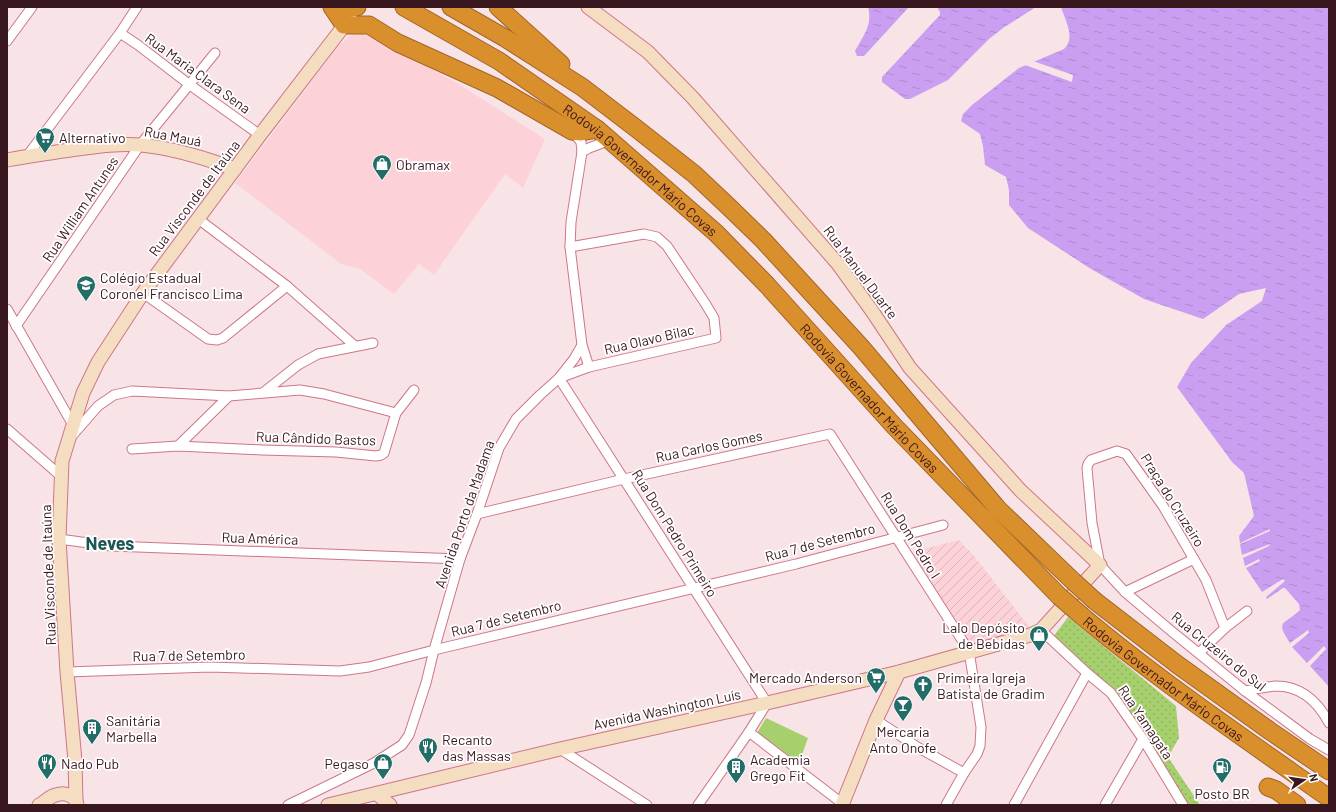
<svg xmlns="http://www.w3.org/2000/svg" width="1336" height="812" font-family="Barlow,sans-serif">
  <defs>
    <pattern id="industrial-furrows" width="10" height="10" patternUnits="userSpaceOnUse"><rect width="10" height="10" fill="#fcd2d8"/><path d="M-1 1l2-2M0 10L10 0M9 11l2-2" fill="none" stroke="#d9b4b9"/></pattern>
    <pattern id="grass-dots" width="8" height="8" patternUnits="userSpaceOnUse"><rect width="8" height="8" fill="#a6d06d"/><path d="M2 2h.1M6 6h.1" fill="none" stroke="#90b25e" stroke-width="1.8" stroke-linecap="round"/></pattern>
    <pattern id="water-ripples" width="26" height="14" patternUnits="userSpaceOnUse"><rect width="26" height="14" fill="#ca9ff1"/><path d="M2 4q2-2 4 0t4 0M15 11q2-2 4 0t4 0" fill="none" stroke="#ae88ce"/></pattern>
  </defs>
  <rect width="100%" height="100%" fill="#f8e4e7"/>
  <!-- built -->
  <polygon fill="#fcd2d8" points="360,33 387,45 457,83 545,139 523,188 505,174 434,275 419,264 394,294 360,269 341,264 235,183 338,46 350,36"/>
  <!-- industrial -->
  <polygon fill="url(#industrial-furrows)" points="959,540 975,557 1030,628 968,646 908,553"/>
  <!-- grass -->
  <polygon fill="url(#grass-dots)" points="1068,617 1176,706 1179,738 1168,757 1200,805 1187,805 1122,698 1076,656 1053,637"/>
  <!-- pitch -->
  <polygon fill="#a6d06d" points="766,718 808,738 799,763 757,733"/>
  <!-- water -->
  <g fill="url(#water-ripples)">
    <path d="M868,7H909L864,56H857L855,51C863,36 873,25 868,7Z"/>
    <polygon points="937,7 1036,7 1003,28 989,39 948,80 910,99 905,99 882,82 882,77 940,15 940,12"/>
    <path d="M1061,7H1329V687L1310,666L1326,649L1324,646L1307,663L1292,647L1309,633L1308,630L1290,643C1275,620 1283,626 1300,610L1299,604L1285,588H1283L1267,599L1266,597L1285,581L1283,579L1262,592L1250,574L1253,572L1250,574L1246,568L1260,561L1259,559L1245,566L1243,558L1269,546L1270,544L1242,555L1240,544L1270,531V529L1240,543L1239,536L1254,516L1244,473L1232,462L1177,387L1191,363L1226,325L1262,301L1266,288L1239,294L1203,319L1144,299L1091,269L1028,228L1009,205V190L1006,177L985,165L983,146L980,134L961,121L963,114L972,105L1019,68L1064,49C1076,38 1065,20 1061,7Z"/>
  </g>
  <!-- pier -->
  <polygon fill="#f8e4e7" points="1033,61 1073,75 1072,82 1025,65"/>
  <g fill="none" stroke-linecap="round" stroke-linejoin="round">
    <!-- street casing -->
    <g stroke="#cd7788" stroke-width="11">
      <g id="street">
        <polyline points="120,33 138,45 190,85 260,135"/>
        <polyline points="7,41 32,7"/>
        <polyline points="582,152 589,148 610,140"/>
        <polyline points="27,156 120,33 137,7"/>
        <polyline points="197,218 287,286 355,346"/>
        <polyline points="570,247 644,234 657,237 667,246 705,303 714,318 716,338 589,367"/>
        <polyline points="143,293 208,339 217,340 223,338 287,286"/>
        <polyline points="7,309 73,425"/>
        <polyline points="16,326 140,145 215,53"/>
        <polyline points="582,345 574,359 559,378 767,703 749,732 698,805"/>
        <polyline points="264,392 298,365 318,354 373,343"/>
        <polyline points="396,413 414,390"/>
        <polyline points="7,429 62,477"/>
        <polyline points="71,437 98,406 114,395 132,391 229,396 300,390 324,394 396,413 384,453 381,455 376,456 336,452 262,450 178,446 132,449"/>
        <polyline points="178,446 229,396"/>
        <polyline points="477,514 624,479 830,434 969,651 981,727 980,746 977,754 964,773 946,805"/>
        <polyline points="59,539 111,546 460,559"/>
        <polyline points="1125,592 1194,559"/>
        <polyline points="1225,628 1206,580 1163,506 1126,454 1117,451 1091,460 1088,464 1087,468 1092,523 1100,565 1125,592 1170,630 1245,691 1310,739 1329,750"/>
        <polyline points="1041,630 1087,673 1111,693 1143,739 1183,805"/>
        <polyline points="1199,653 1225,628 1247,611"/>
        <polyline points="67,672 210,667 340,671 369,667 434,650 796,564 943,525"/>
        <path d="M1245,691C1255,689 1266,687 1276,686C1301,686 1318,702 1329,723"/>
        <polyline points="876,720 919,748 964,773"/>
        <polyline points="749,732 843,804"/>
        <polyline points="560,749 647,805"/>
        <polyline points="288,805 374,763 402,745 409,735 426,683 434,650 460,559 477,514 499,448 516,419 540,395 559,378 589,367 582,345 570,247 571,222 582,152 581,142 572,131"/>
        <polyline points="1014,805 1087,673"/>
        <polyline points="1105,805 1143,739"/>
      </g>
    </g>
    <!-- secondary casing -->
    <g stroke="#cd7788" stroke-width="15">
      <g id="secondary">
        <path d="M7,160C28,156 49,153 71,150C93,147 118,143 141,145C173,148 205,158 235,169"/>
        <polyline points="377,794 390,805"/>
        <polyline points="76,801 75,761 67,672 59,539 62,461 83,393 98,362 143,293 260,135 350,18"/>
        <path d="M39,805C45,803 49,796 56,795C64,792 76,795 77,805"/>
        <polyline points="328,805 560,749 767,703 899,672 1030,635 1041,630 1100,565 1020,490 910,368 872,311 838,264 693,98 648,52 588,7"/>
        <polyline points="842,805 876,720 899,672"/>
      </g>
    </g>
    <!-- highway casing -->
    <g stroke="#a26528" stroke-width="19">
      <g id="highway">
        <polyline points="332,7 344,25 369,25 398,43 497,88 572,131 581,132 597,129"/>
        <polyline points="333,7 347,9 357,7"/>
        <path id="s1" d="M404,7L499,61L597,129L716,233L767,285L894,426L1059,596"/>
        <polyline points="451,7 505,38 582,87 637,129 694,174 729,207 763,240 861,347 998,509 1073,581"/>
        <polyline points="498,7 561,64"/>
        <polyline points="1095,601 1178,665 1270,731 1329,771"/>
        <path id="s2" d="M1082,616C1161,682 1245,739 1329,798"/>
        <polyline points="1268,787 1276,790 1297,805"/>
      </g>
    </g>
    <!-- street -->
    <use href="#street" stroke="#fff" stroke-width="9"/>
    <!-- secondary -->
    <use href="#secondary" stroke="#f4ddc0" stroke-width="13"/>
    <!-- highway -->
    <use href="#highway" stroke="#da8f2d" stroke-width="17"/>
    <!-- highway-bridge casing -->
    <g stroke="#a26528" stroke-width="19" stroke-linecap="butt">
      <g id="highway-bridge">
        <polyline points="1073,581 1095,601"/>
        <polyline points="1059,596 1082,616"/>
      </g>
    </g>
    <!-- highway-bridge -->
    <use href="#highway-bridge" stroke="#da8f2d" stroke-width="17"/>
  </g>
  <!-- icons -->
  <defs>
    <g id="supermarket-pin" transform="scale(1)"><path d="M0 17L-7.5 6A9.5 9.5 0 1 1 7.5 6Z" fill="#236d68" stroke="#fff"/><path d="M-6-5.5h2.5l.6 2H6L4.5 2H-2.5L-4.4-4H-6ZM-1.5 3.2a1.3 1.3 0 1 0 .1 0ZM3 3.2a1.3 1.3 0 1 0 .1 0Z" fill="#fff"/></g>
    <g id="shop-pin" transform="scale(1)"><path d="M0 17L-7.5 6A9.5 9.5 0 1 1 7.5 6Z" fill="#236d68" stroke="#fff"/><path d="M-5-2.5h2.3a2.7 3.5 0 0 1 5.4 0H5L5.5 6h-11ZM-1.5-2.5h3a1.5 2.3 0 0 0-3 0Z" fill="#fff"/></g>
    <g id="school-pin" transform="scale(1)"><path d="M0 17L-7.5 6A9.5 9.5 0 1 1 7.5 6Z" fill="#236d68" stroke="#fff"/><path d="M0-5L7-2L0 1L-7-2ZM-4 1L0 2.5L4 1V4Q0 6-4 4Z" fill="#fff"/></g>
    <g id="church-pin" transform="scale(1)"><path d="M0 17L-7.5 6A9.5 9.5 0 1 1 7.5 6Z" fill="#236d68" stroke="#fff"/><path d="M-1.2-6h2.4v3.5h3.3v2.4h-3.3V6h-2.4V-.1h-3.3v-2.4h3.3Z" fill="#fff"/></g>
    <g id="bar-pin" transform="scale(1)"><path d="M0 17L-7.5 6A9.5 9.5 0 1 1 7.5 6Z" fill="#236d68" stroke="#fff"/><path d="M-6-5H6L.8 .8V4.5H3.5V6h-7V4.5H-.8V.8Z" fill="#fff"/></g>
    <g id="building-pin" transform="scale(1)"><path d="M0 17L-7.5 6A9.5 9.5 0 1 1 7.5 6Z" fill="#236d68" stroke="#fff"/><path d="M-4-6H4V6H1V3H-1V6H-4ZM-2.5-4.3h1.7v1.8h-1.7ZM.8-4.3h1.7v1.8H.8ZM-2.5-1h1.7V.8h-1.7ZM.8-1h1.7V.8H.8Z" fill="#fff"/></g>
    <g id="restaurant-pin" transform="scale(1)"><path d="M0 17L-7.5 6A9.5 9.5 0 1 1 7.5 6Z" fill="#236d68" stroke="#fff"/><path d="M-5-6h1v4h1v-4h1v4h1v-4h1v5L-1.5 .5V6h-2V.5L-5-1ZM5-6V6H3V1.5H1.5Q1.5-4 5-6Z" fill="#fff"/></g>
    <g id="fuel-pin" transform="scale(1)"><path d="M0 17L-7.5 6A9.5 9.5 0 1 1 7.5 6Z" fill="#236d68" stroke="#fff"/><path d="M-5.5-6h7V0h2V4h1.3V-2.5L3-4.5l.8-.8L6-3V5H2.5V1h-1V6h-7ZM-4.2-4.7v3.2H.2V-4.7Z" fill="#fff"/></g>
  </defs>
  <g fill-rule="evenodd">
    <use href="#supermarket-pin" x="45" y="137"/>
    <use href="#shop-pin" x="382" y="164"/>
    <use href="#school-pin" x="86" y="285"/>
    <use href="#shop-pin" x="1039" y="635"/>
    <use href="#supermarket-pin" x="876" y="677"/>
    <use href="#church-pin" x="923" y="685"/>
    <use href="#bar-pin" x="903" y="705"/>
    <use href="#building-pin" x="92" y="728"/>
    <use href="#restaurant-pin" x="428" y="747"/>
    <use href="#restaurant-pin" x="47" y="763"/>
    <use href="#shop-pin" x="383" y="763"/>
    <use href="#building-pin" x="736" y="767"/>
    <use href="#fuel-pin" x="1222" y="767"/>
  </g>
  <g text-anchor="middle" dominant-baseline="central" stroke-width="3.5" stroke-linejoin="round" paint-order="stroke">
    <!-- street labels -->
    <g font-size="14" fill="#39171e" stroke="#fff">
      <text transform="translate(198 73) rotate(36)">Rua Maria Clara Sena</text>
      <text transform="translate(173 136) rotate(11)">Rua Mauá</text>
      <text stroke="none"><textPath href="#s1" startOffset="288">Rodovia Governador Mário Covas</textPath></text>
      <text transform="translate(194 198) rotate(-53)">Rua Visconde de Itaúna</text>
      <text transform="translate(80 209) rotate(-56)">Rua William Antunes</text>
      <text transform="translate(861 272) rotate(53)">Rua Manuel Duarte</text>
      <text transform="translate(649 339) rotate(-13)">Rua Olavo Bilac</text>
      <text stroke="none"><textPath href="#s1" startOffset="612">Rodovia Governador Mário Covas</textPath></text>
      <text transform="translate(316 438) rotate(2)">Rua Cândido Bastos</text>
      <text transform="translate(709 446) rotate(-12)">Rua Carlos Gomes</text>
      <text transform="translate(1173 500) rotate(58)">Praça do Cruzeiro</text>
      <text transform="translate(464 514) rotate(-71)">Avenida Porto da Madama</text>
      <text transform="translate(675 533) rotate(58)">Rua Dom Pedro Primeiro</text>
      <text transform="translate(911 535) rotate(58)">Rua Dom Pedro I</text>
      <text transform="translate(260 538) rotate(2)">Rua América</text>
      <text transform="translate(820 542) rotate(-15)">Rua 7 de Setembro</text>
      <text transform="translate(48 575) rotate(-92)">Rua Visconde de Itaúna</text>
      <text transform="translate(506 618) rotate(-14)">Rua 7 de Setembro</text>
      <text transform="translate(1219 651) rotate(39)">Rua Cruzeiro do Sul</text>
      <text transform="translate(189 655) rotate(-1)">Rua 7 de Setembro</text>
      <text stroke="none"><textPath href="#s2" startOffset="103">Rodovia Governador Mário Covas</textPath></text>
      <text transform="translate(667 709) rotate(-12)">Avenida Washington Luís</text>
      <text transform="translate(1146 722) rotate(56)">Rua Yamagata</text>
    </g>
    <!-- poi labels -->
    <g font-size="14" fill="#39171e" stroke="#fff" text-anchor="start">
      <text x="59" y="137">Alternativo</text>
      <text x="396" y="164">Obramax</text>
      <text x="100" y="277">Colégio Estadual<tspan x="100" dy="16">Coronel Francisco Lima</tspan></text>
      <text x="1025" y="627" text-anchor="end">Lalo Depósito<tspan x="1025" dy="16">de Bebidas</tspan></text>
      <text x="862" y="677" text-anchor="end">Mercado Anderson</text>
      <text x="937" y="677">Primeira Igreja<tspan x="937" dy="16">Batista de Gradim</tspan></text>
      <text x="106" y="720">Sanitária<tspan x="106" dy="16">Marbella</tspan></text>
      <text x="903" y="731" text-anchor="middle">Mercaria<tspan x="903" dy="16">Anto Onofe</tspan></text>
      <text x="442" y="739">Recanto<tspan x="442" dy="16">das Massas</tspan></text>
      <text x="750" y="759">Academia<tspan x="750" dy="16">Grego Fit</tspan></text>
      <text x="61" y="763">Nado Pub</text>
      <text x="369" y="763" text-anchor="end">Pegaso</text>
      <text x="1222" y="793" text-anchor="middle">Posto BR</text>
    </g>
    <!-- district labels -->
    <g font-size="18" font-weight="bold" fill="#1c5652" stroke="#fff">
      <text x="110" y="543">Neves</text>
    </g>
  </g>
  <!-- border -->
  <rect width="1336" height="812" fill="none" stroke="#39171e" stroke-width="16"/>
  <!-- north arrow -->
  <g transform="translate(1304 780) rotate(77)" stroke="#ffffff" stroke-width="3" paint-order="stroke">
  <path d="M0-3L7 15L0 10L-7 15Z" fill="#39171e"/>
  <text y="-6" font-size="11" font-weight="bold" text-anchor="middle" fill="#39171e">N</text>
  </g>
</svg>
